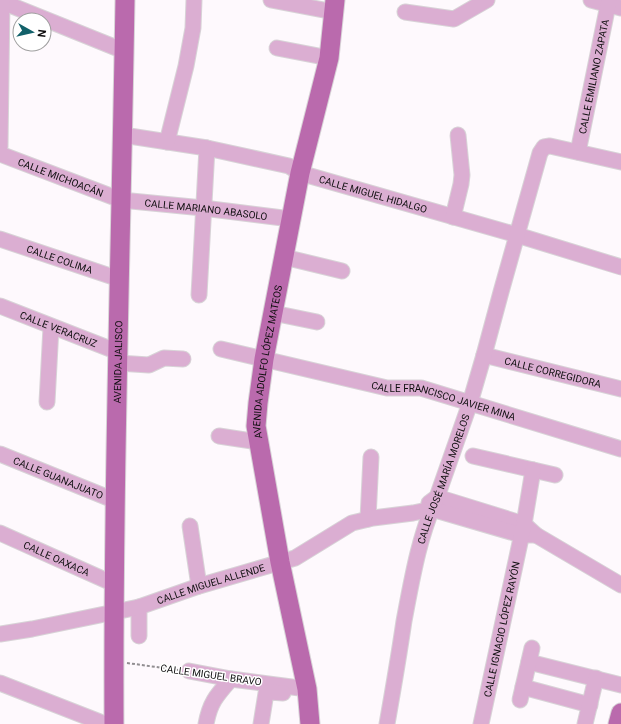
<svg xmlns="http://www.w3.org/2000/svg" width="621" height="724" font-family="Roboto,sans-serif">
  <rect width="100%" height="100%" fill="#fef9fd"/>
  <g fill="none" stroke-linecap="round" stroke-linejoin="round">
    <!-- minor casing -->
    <g stroke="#d8d3d7" stroke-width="17">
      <g id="minor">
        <polyline points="271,0 334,12"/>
        <polyline points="591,0 621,8"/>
        <polyline points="0,1 124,51"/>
        <polyline points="405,12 454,19 487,0"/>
        <polyline points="277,48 329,58"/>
        <path id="s1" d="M123,135L207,148L289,166L300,173L517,235L621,267"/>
        <polyline points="167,142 186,66 193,28 194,0"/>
        <polyline points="0,147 2,0"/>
        <path id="s2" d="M578,152L609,0"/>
        <path id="s3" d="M0,154L121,200L203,208L291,219"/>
        <polyline points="453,217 461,184 462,175 458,135"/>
        <path id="s4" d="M0,239L119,279"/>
        <polyline points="284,257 342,271"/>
        <polyline points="199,295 207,148"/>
        <path id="s5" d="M0,306L118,352"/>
        <polyline points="273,313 317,322"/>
        <path id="s6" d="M221,349L387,388H421L621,449"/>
        <path id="s7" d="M484,355L621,389"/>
        <polyline points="118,363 149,365 164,358 183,359"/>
        <polyline points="47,402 51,327"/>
        <polyline points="219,436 259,442"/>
        <path id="s8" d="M0,454L116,501"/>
        <polyline points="473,456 555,475"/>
        <polyline points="429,503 437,497 524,524 536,535 621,585"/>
        <polyline points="368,519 371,457"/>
        <polyline points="190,526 199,586"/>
        <path id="s9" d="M0,533L114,584"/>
        <polyline points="139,607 139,636"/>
        <path id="s10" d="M0,634L32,629L139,607L199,586L295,558L352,523L373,518L413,513L432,509L521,535H536"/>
        <polyline points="529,662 621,685"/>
        <polyline points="189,671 231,679 307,689"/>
        <polyline points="0,683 105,724"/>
        <polyline points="523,687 590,705"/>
        <polyline points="520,700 532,648"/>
        <path d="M206,724C210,702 217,695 231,679"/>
        <polyline points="261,724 266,693 270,692 283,693"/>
        <path id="s11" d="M387,724C393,690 399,655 404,621C412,579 419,536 437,497L470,403L484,355L501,292L540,153L544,147L550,146L621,162"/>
        <path id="s12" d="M481,724L524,524L533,470"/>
        <polyline points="585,724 596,678"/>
      </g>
    </g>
    <!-- major casing -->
    <g stroke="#d8d3d7" stroke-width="21">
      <g id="major">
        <path id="s13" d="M114,724C113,483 121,241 125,0"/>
        <path id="s14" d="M310,724L307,689L280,562L256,426L258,403L264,359L300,173L329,58L335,0"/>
        <polyline points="618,724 621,713"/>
      </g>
    </g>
    <!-- path -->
    <polyline stroke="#918e91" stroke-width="2" stroke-dasharray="3 2" stroke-linecap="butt" points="127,663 178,670"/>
    <!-- minor -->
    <use href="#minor" stroke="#dbaed2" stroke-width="15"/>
    <!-- major -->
    <use href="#major" stroke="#ba6aad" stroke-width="19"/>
  </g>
  <g text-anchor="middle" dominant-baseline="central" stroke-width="3" stroke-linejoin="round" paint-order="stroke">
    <!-- street labels -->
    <g font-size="10" fill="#0f0e0f" stroke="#fff">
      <text stroke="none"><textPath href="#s2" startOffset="77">CALLE EMILIANO ZAPATA</textPath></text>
      <text stroke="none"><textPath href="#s3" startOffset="65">CALLE MICHOACÁN</textPath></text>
      <text stroke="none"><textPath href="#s1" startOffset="258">CALLE MIGUEL HIDALGO</textPath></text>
      <text stroke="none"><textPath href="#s3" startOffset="215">CALLE MARIANO ABASOLO</textPath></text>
      <text stroke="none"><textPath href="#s4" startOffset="63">CALLE COLIMA</textPath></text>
      <text stroke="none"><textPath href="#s5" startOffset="63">CALLE VERACRUZ</textPath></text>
      <text stroke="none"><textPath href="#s14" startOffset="368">AVENIDA ADOLFO LÓPEZ MATEOS</textPath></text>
      <text stroke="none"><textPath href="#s13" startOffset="362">AVENIDA JALISCO</textPath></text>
      <text stroke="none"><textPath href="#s7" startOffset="71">CALLE CORREGIDORA</textPath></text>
      <text stroke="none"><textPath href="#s6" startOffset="229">CALLE FRANCISCO JAVIER MINA</textPath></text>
      <text stroke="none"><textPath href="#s8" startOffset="63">CALLE GUANAJUATO</textPath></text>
      <text stroke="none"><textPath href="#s11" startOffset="252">CALLE JOSÉ MARÍA MORELOS</textPath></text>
      <text stroke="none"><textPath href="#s9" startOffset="62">CALLE OAXACA</textPath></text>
      <text stroke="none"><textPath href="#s10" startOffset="217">CALLE MIGUEL ALLENDE</textPath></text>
      <text stroke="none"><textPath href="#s12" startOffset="97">CALLE IGNACIO LÓPEZ RAYÓN</textPath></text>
      <text transform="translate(211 675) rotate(8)">CALLE MIGUEL BRAVO</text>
    </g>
  </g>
  <!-- north arrow -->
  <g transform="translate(32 32) rotate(98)"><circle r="19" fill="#ffffff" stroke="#9f9f9f"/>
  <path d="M0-3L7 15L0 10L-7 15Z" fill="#12616a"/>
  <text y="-6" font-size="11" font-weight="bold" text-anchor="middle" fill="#0f0e0f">N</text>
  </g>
</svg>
